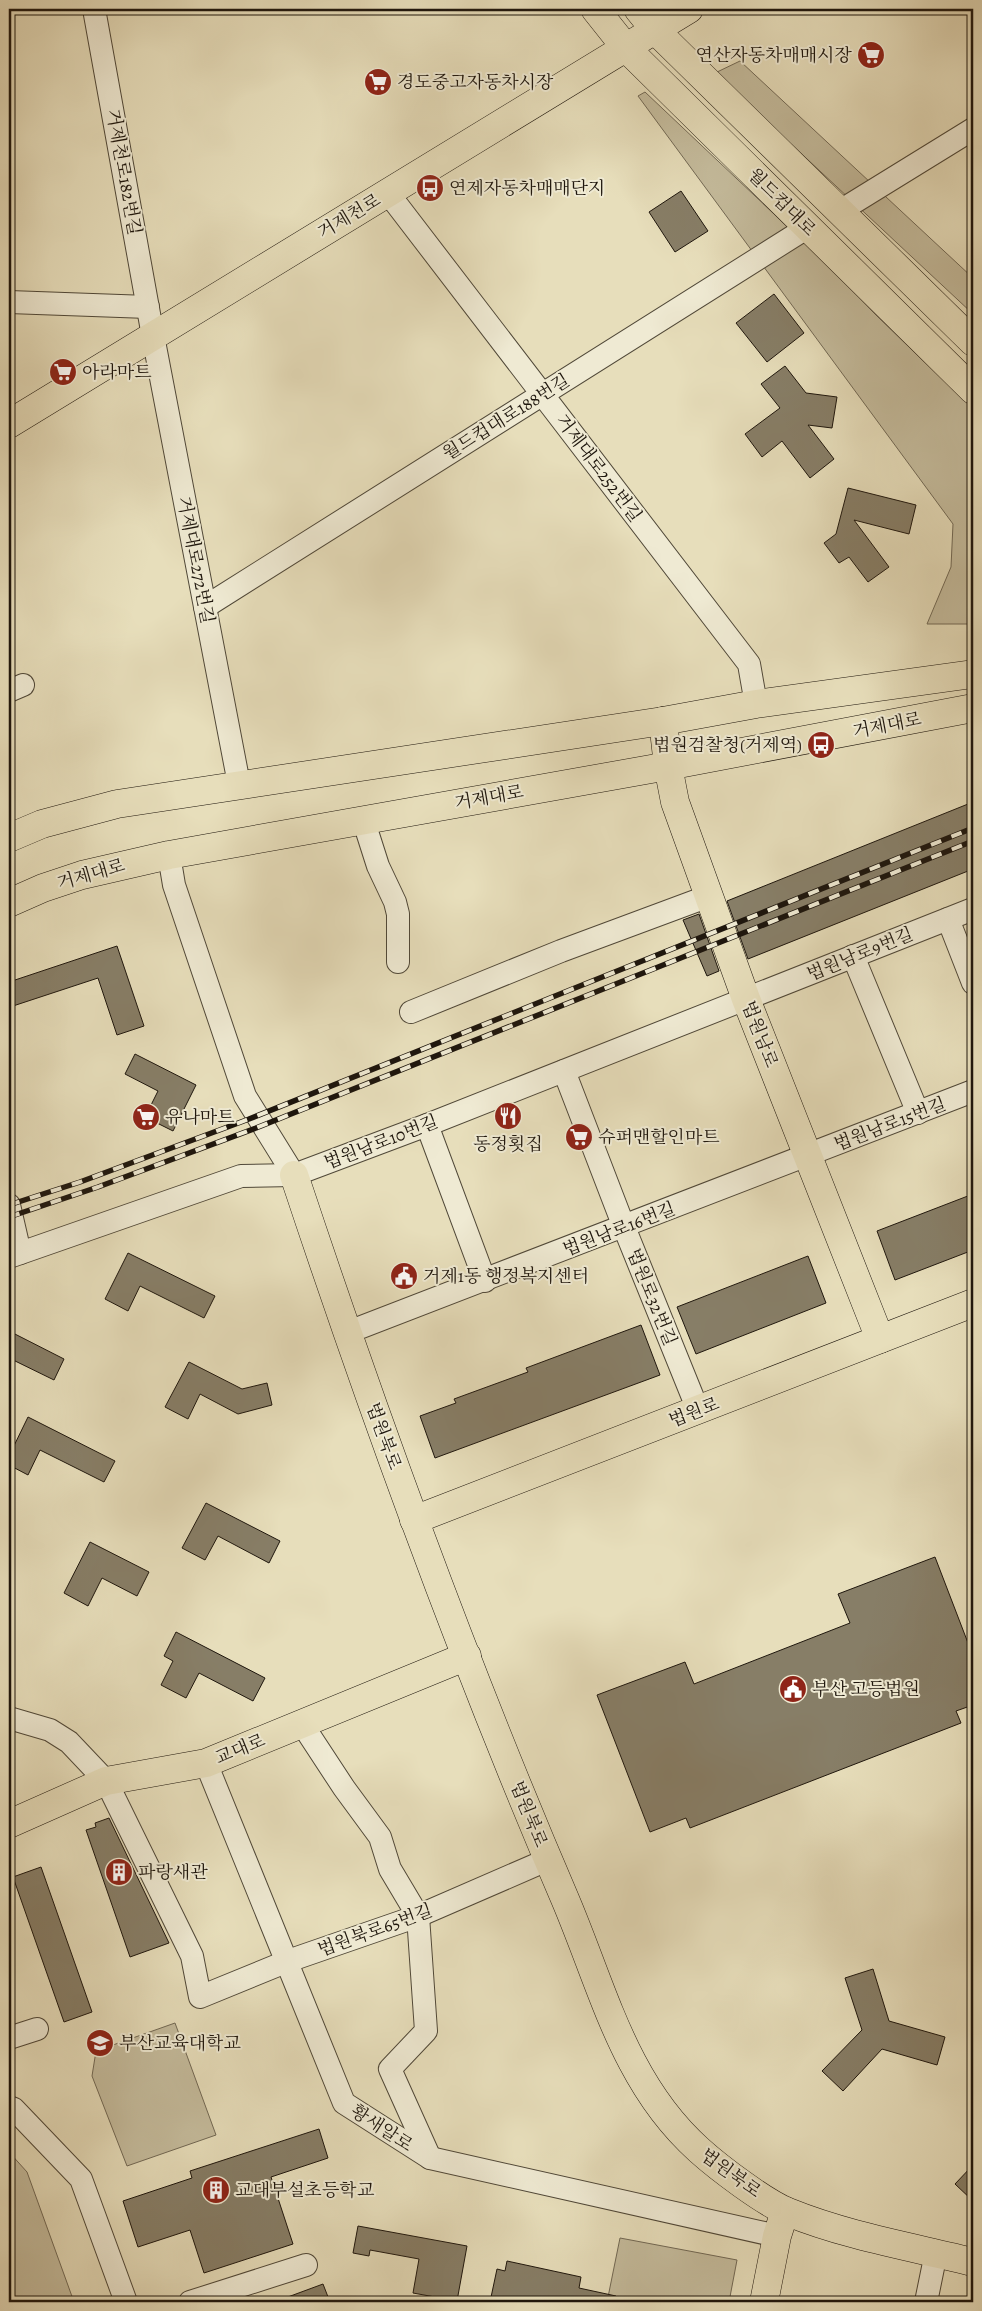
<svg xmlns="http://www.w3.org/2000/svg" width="982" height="2311" font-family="Alegreya,'Noto Serif KR',serif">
  <rect width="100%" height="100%" fill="#e7debb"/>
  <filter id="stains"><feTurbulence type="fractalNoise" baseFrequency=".004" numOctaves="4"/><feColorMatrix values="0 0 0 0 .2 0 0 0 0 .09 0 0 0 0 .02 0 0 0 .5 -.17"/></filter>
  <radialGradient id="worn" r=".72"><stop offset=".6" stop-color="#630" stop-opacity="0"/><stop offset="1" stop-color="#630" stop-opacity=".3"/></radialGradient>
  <!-- green -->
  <g fill="#c5bc9d" stroke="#726955">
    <polygon points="740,61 973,278 973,314 715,73"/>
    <polygon points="645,92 828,265 876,315 973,409 973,624 927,624 951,567 953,524 638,96"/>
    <polygon points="175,2023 216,2135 127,2166 92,2076 96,2051"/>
    <polygon points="9,2152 27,2172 74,2302 9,2302"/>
    <polygon points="620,2238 737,2260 729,2302 607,2302"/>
  </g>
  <!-- building -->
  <g fill="#877e67" stroke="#1e160d">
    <polygon points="681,191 708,231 675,252 649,212"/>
    <polygon points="774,294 804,333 767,362 736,323"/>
    <polygon points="785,366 806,393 837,397 832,428 808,425 834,459 810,478 782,441 762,457 745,434 780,408 761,384"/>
    <polygon points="848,488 916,505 909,534 854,520 889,567 868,582 849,557 839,563 824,543 836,534"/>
    <polygon points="973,802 973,869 748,959 727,901"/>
    <polygon points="699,914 719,971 707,976 683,920"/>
    <polygon points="117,946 144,1026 117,1035 98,978 13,1006 9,993 9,982"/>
    <polygon points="135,1054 196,1085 173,1131 145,1117 158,1091 125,1074"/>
    <polygon points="973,1194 973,1250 895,1280 877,1231"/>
    <polygon points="128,1253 215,1296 204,1318 140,1286 128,1311 105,1299"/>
    <polygon points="808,1256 826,1303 696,1354 677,1307"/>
    <polygon points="641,1325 660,1375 435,1458 420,1416 456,1403 454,1399 528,1372 526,1368"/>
    <polygon points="9,1331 64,1359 54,1380 9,1358"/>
    <polygon points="189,1362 242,1389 267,1383 272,1405 238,1414 200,1394 188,1419 165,1407"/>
    <polygon points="28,1417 115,1461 104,1482 40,1450 28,1475 9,1465 9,1456"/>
    <polygon points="206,1503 280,1541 269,1563 218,1536 205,1560 182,1548"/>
    <polygon points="90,1542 149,1572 137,1596 102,1578 88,1606 64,1593"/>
    <polygon points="935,1557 973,1656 973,1705 956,1711 961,1723 690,1828 686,1818 650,1832 597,1695 685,1662 694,1684 850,1623 838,1594"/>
    <polygon points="176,1632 265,1678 253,1701 199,1673 186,1698 161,1685 173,1661 164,1656"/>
    <polygon points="109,1818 169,1943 130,1957 86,1830 96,1827 95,1823"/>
    <polygon points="41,1867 92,2012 64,2022 13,1877"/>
    <polygon points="873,1969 889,2021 945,2037 937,2065 882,2049 843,2091 822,2071 862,2030 845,1978"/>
    <polygon points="319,2129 328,2158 271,2177 293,2244 204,2273 190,2230 138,2247 123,2201 192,2178 190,2171"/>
    <polygon points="973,2165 973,2201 955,2184"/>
    <polygon points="358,2226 467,2246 457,2301 413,2293 419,2259 370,2250 369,2256 353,2253"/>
    <polygon points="507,2261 581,2277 579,2288 616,2296 615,2302 490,2302 497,2269 505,2271"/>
    <polygon points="323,2284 330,2302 277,2302 277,2301"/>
  </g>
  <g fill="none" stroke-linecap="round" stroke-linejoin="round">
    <!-- minor casing -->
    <g stroke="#504838" stroke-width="24">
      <g id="minor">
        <polyline points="94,9 153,336 239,784"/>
        <polyline points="388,193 749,664 756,704"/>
        <polyline points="840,211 973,129"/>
        <polyline points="9,302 148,307"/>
        <polyline points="205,607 808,227"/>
        <polyline points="9,691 23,685"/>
        <polyline points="363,819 378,866 395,902 398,914 398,962"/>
        <polyline points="169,855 174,885 245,1096 294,1175"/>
        <polyline points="948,919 973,983"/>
        <polyline points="853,956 918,1113"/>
        <polyline points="411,1012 561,951 709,896"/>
        <polyline points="564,1071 624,1227 698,1410"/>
        <polyline points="427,1125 485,1281"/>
        <polyline points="9,1205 20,1253"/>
        <polyline points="9,1257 241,1176 294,1175 427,1125 973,909"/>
        <polyline points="346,1333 973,1091"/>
        <polyline points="9,1718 50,1730 69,1742 106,1781 192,1956 200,1997 288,1961 418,1916 547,1860"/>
        <polyline points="302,1724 344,1788 380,1837 390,1869 418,1916 426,2031 390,2069 430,2158"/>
        <polyline points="206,1763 344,2103 430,2158 777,2236"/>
        <polyline points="9,2038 37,2029"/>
        <polyline points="9,2107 14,2109 81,2179 126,2302"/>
        <polyline points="190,2302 306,2265"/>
        <polyline points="926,2302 936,2253"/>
      </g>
    </g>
    <!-- major casing -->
    <g stroke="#1e160d" stroke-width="29">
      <g id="major">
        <polyline points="595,9 626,48 973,390"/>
        <polyline points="638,9 655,30 973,342"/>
        <polyline points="9,424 689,9"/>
        <polyline points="663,721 668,766 675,802 746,999 880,1339"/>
        <polyline points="9,838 42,824 117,804 663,721 756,704 973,674"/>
        <polyline points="9,903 43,888 82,875 169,855 668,766 973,708"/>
        <path d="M294,1175C375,1419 463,1662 565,1899C603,1988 624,2083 699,2150C719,2168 764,2202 788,2212C847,2236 912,2247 973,2262"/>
        <polyline points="414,1520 973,1303"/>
        <polyline points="9,1824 106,1781 206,1763 467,1656"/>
        <polyline points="764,2302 777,2236 785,2211"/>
      </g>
    </g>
    <!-- minor -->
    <use href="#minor" stroke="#efead3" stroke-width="22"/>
    <!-- major -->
    <use href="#major" stroke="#e7debb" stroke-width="28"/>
    <!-- rail casing -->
    <g stroke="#1e160d" stroke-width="5.5">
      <g id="rail">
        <polyline points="9,1205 80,1182 249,1119 973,828"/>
        <polyline points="9,1217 98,1187 256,1128 973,841"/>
      </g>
    </g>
    <!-- rail -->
    <use href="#rail" stroke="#efead3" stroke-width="4" stroke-dasharray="11" stroke-linecap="butt"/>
  </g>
  <!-- icons -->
  <defs>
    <g id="supermarket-disc" transform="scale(1.4375)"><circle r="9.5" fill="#8f2418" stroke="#efead3"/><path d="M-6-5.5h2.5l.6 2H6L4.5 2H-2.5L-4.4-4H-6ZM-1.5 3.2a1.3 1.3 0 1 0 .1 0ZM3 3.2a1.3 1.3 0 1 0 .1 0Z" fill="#fff"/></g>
    <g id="bus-disc" transform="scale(1.4375)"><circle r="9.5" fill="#8f2418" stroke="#efead3"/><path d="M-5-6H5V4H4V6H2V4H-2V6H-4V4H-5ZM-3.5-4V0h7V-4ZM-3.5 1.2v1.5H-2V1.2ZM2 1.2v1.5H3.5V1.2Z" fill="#fff"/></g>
    <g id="restaurant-disc" transform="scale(1.4375)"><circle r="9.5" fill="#8f2418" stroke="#efead3"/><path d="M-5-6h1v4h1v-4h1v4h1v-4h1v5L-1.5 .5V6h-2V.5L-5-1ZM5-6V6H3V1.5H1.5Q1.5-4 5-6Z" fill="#fff"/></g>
    <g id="civic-disc" transform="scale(1.4375)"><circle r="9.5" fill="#8f2418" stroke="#efead3"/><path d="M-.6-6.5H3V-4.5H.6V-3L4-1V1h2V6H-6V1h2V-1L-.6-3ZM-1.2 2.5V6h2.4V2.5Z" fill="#fff"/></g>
    <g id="building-disc" transform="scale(1.4375)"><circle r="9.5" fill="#8f2418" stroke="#efead3"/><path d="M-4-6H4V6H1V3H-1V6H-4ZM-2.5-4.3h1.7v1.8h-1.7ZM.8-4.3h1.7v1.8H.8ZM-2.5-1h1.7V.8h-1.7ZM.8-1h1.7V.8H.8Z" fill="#fff"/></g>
    <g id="university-disc" transform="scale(1.4375)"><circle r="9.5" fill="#8f2418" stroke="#efead3"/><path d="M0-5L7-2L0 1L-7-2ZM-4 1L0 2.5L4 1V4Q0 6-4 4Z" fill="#fff"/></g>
  </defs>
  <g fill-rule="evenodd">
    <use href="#supermarket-disc" x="871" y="55"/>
    <use href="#supermarket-disc" x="378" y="82"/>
    <use href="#bus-disc" x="430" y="188"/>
    <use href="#supermarket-disc" x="63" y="372"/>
    <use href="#bus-disc" x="821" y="745"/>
    <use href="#restaurant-disc" x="508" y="1116"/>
    <use href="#supermarket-disc" x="146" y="1117"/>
    <use href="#supermarket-disc" x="579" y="1137"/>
    <use href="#civic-disc" x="404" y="1276"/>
    <use href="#civic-disc" x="793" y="1689"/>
    <use href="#building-disc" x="119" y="1872"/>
    <use href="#university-disc" x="100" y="2043"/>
    <use href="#building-disc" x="216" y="2190"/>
  </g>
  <g text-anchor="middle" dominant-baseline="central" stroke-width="4" stroke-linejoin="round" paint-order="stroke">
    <!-- poi labels -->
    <g font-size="18" fill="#1e160d" stroke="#efead3" text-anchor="start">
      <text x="852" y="55" text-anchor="end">연산자동차매매시장</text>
      <text x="397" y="82">경도중고자동차시장</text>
      <text x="449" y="188">연제자동차매매단지</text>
      <text x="82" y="372">아라마트</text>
      <text x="802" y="745" text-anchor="end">법원검찰청(거제역)</text>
      <text x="165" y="1117">유나마트</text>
      <text x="598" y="1137">슈퍼맨할인마트</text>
      <text x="508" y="1144" text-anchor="middle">동정횟집</text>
      <text x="423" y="1276">거제1동 행정복지센터</text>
      <text x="812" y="1689">부산 고등법원</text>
      <text x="138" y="1872">파랑새관</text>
      <text x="119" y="2043">부산교육대학교</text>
      <text x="235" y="2190">교대부설초등학교</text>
    </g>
    <!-- street labels -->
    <g font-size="18" fill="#1e160d" stroke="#efead3">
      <text transform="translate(124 172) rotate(80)">거제천로182번길</text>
      <text transform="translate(782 202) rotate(45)">월드컵대로</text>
      <text transform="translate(349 216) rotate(-31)">거제천로</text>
      <text transform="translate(506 417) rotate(-32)">월드컵대로188번길</text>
      <text transform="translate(599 468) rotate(53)">거제대로252번길</text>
      <text transform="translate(196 560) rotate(79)">거제대로272번길</text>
      <text transform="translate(887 725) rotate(-11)">거제대로</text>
      <text transform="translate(489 797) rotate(-10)">거제대로</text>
      <text transform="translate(91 874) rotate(-16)">거제대로</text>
      <text transform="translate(860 954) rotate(-22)">법원남로9번길</text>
      <text transform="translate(760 1034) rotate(69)">법원남로</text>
      <text transform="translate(890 1124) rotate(-21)">법원남로15번길</text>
      <text transform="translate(381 1142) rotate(-21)">법원남로10번길</text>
      <text transform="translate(619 1229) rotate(-21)">법원남로16번길</text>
      <text transform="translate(652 1297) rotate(68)">법원로32번길</text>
      <text transform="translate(694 1412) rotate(-21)">법원로</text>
      <text transform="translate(384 1436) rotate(70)">법원북로</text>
      <text transform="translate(240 1749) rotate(-22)">교대로</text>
      <text transform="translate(529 1814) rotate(68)">법원북로</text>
      <text transform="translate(375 1930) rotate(-20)">법원북로65번길</text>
      <text transform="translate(382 2128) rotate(33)">황새알로</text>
      <text transform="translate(731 2173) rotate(36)">법원북로</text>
    </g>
  </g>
  <!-- margin -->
  <rect width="982" height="2311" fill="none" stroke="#e7debb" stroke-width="30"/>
  <rect x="10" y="10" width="962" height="2291" fill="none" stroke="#1e160d" stroke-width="2.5"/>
  <rect x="15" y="15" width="952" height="2281" fill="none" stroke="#1e160d"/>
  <rect width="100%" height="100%" filter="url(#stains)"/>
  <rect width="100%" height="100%" fill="url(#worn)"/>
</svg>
